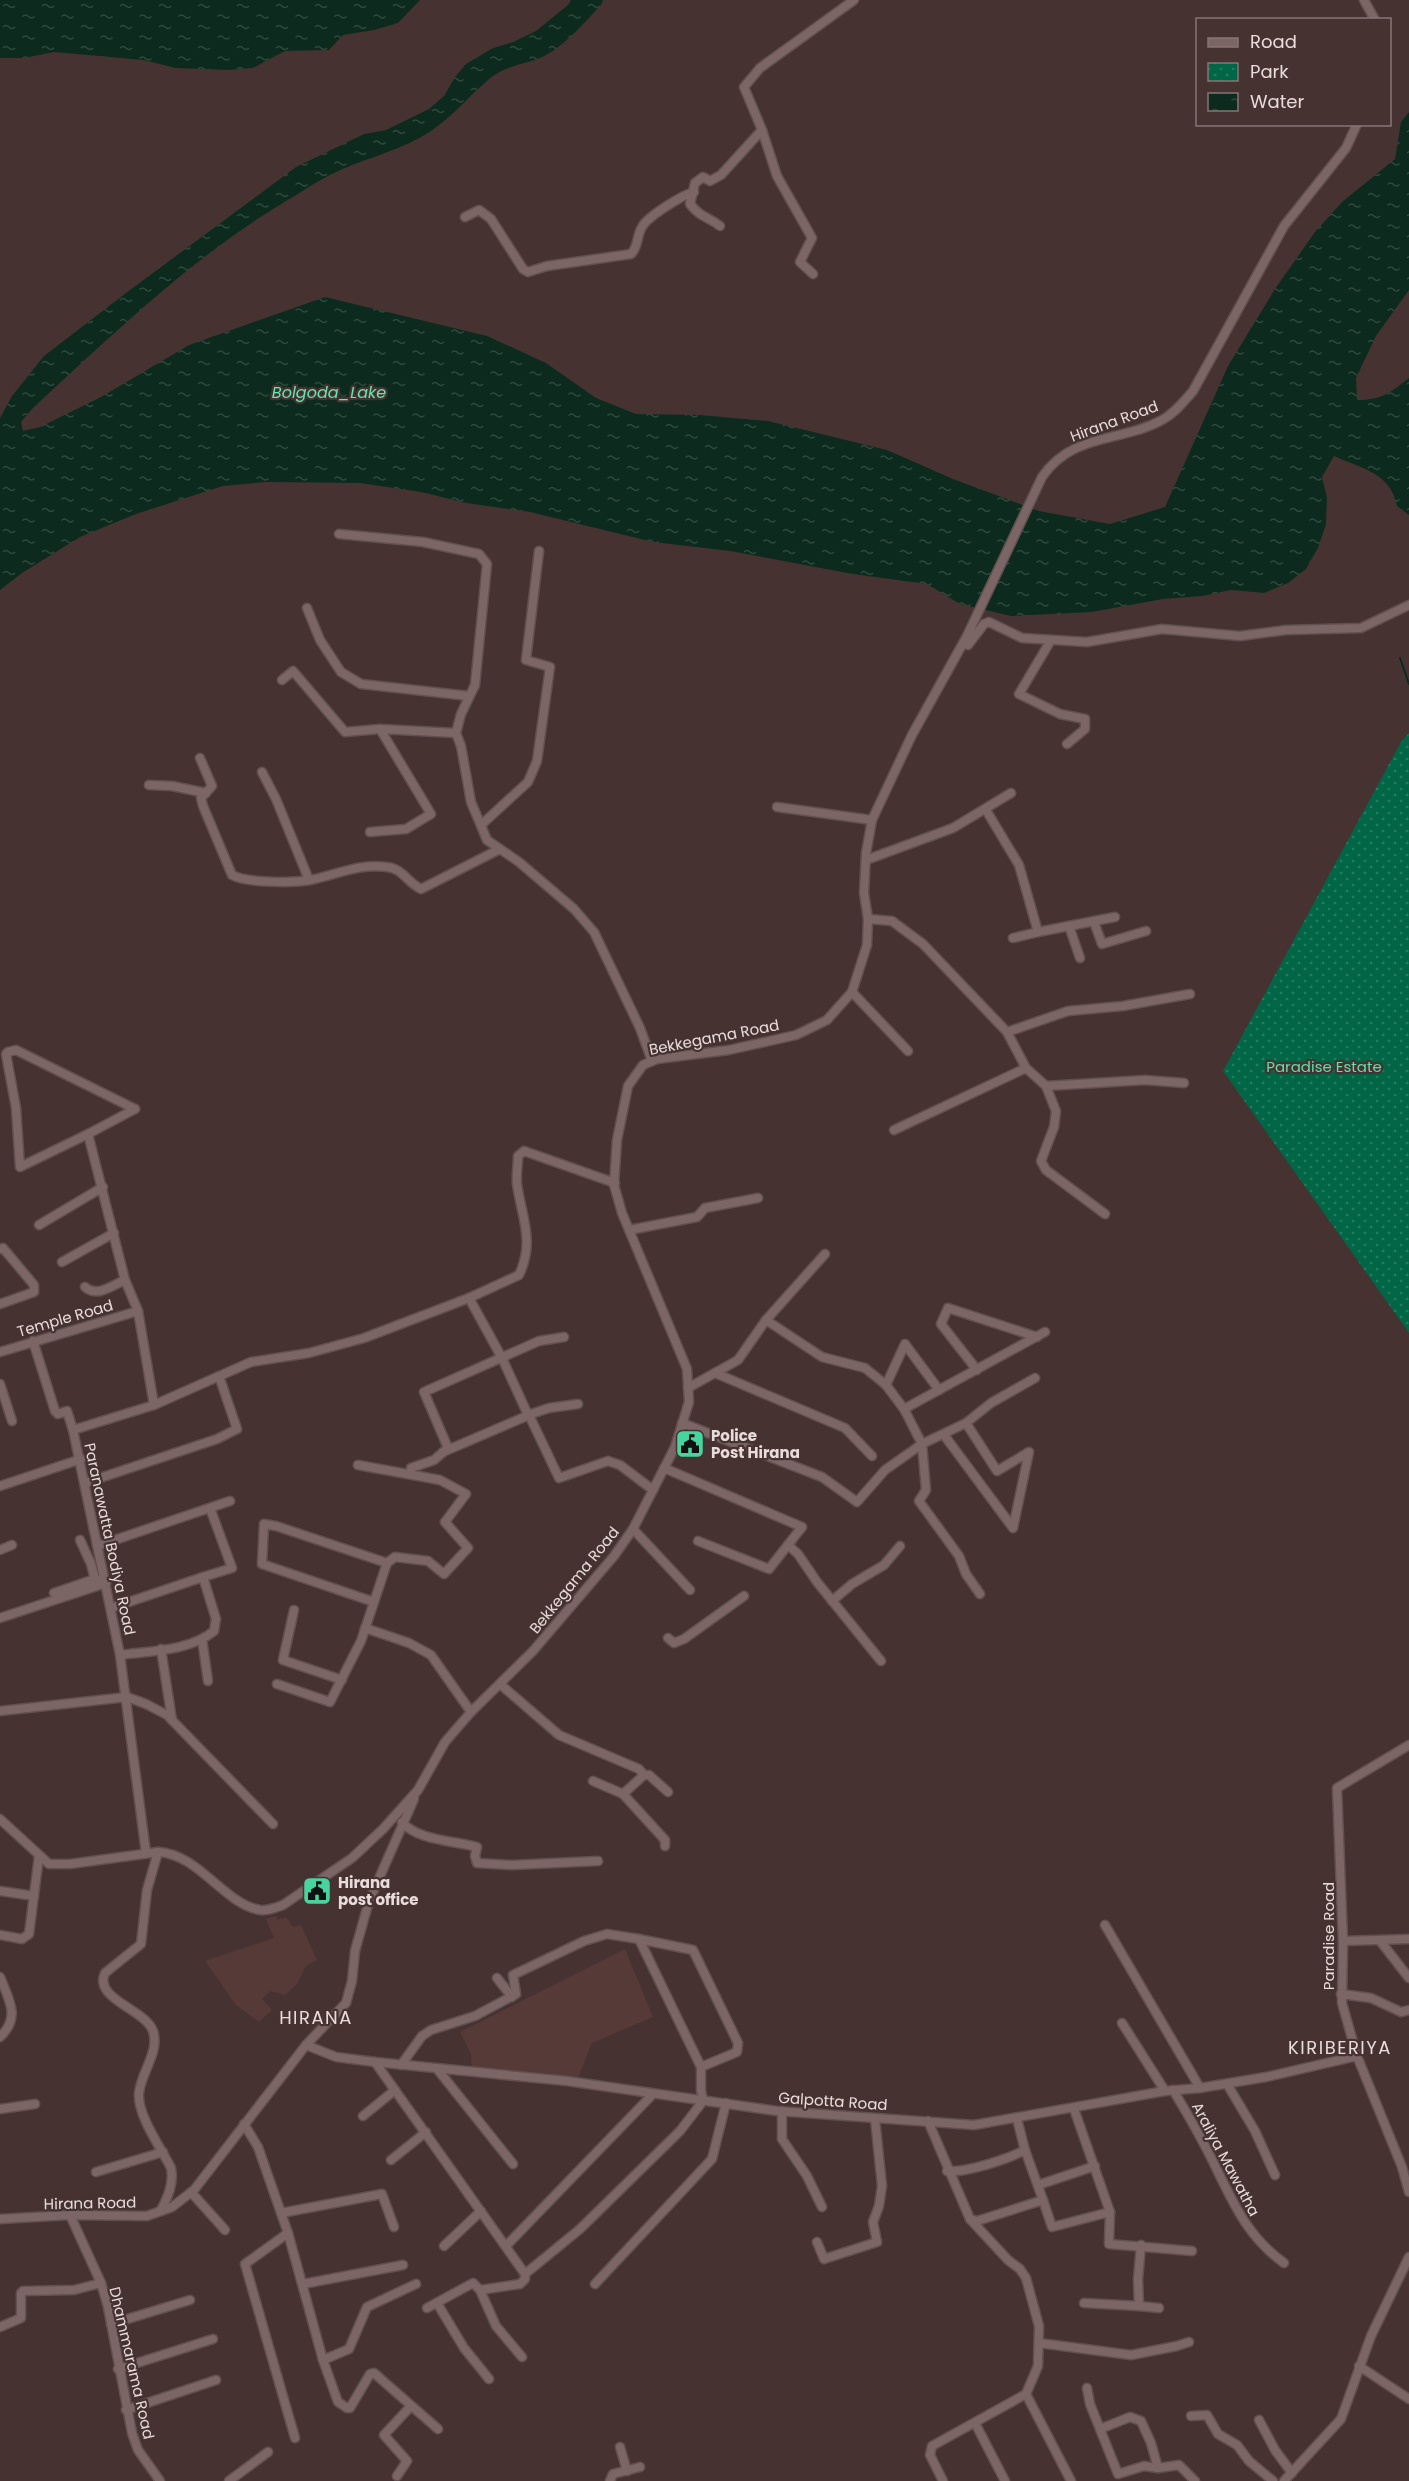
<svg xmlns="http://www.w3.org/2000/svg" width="1409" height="2481" font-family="Poppins,sans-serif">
  <defs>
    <pattern id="park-dots" width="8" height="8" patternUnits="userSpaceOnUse" patternTransform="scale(1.5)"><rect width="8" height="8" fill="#006646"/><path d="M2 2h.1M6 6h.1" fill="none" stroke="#257b60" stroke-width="1.8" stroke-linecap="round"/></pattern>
    <pattern id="water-ripples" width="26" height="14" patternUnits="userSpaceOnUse" patternTransform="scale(1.5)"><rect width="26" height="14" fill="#0c2b1e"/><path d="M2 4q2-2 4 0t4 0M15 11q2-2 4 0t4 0" fill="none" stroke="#2f493e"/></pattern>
  </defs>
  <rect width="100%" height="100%" fill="#463231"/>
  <!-- built -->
  <g fill="#553a38">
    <polygon points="276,1916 278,1920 286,1917 293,1927 301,1925 317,1960 306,1966 297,1984 285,1995 270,1991 262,1999 272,2010 259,2022 236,2005 205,1961 274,1938 266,1919"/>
    <polygon points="625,1949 653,2017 592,2043 577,2080 472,2069 471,2054 460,2032"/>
  </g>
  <!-- park -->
  <polygon fill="url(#park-dots)" points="1409,733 1409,1333 1223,1071 1401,742"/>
  <!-- water -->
  <g fill="url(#water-ripples)">
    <polygon points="0,0 420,0 398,23 374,30 343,35 329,50 285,51 253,68 228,70 176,68 143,60 54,52 24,58 0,58"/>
    <path d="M571,0H603L601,5C585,22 568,42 548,54C531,64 509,64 493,76C468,96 449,122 421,137C391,154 358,160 328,176C311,185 295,196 278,206C188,261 110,337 33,408L21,422L23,431L40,427L101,397L189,345L325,297L487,336L546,363L596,398L636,414L700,415L768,421L887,450L953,479L1039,511L1110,524L1165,507L1228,366L1275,289L1315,232L1342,202L1395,159L1401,122L1409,112V290L1376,336L1356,378L1357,400C1381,400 1390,393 1409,378V515L1397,506C1390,472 1362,469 1334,456L1322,477L1327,497L1326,524L1318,548L1306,569L1288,583L1264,593L1231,590L1202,596L1163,599L1092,612L1011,616L960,604L927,584L853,574L730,551L653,542L530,512L466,503L421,492L360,483L266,482L223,486L136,514L80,537L22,573L0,590V418L12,396L44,356L126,293L296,167L364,134L386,130L429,109L444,96L455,77L466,64L493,48L513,42L536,31L568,5Z"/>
  </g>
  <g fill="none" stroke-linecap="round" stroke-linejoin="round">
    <!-- stream -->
    <polyline stroke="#0c2b1e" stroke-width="2" points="1400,658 1409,684"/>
    <!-- minor casing -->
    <g stroke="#60504f" stroke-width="11">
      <g id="minor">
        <polyline points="1364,0 1375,20"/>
        <path d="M465,217L479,210L491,219L523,269L528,272L547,266L631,254C639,246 636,237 642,227C647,217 682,195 694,192"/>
        <path d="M720,226C707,216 701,218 690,204L695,183L703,177L710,181L721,175L762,130"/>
        <polyline points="813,274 800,262 812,238 777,176 762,130 744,87 760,68 854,0"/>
        <polyline points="339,534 423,542 479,554 487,564 475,685 461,714 456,733 461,746 471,802 487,840 519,862 574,909 594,932 640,1028 652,1061"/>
        <polyline points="307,608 320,640 341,672 361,684 469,696"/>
        <polyline points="1051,640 1019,694 1060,714 1085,719 1085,729 1067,744"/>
        <polyline points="968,645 984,624 989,622 1022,638 1087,642 1162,629 1240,636 1286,630 1361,628 1409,605"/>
        <polyline points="282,680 293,671 345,732 380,729"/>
        <path d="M200,758L212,786L201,798L203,806L232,875C246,883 293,883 310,880C336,875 359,863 387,867C402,868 408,883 421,889L500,849"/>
        <polyline points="262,772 276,799 309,880"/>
        <polyline points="149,785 172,786 206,793"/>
        <polyline points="777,807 872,820"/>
        <polyline points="986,810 1019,865 1038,932 1013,938"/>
        <polyline points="481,825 528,782 537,761 550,667 526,660 539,551"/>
        <polyline points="370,832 406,829 431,814 380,729 456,733"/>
        <polyline points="866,860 953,828 1011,793"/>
        <polyline points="868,919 892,921 923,944 1007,1032 1026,1068 1046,1086 1145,1080 1184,1083"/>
        <polyline points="1094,922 1102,944 1146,931"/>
        <polyline points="1069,926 1080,958"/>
        <polyline points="1038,932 1115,917"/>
        <polyline points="852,992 908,1051"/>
        <polyline points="1007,1032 1068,1011 1123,1006 1190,994"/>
        <polyline points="1046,1086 1056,1111 1054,1127 1041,1161 1046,1170 1105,1214"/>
        <polyline points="135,1109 88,1134 125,1280 138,1311 154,1405 73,1430 120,1655 146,1853"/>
        <polyline points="894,1130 1026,1068"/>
        <polyline points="88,1134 20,1167 16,1108 6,1054 8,1052 16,1050 135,1109"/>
        <polyline points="39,1225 103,1187"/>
        <polyline points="629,1230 697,1217 705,1208 758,1198"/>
        <polyline points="0,1249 3,1248 34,1285 34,1292 0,1304"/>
        <polyline points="62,1262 114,1233"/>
        <path d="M85,1287C97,1298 113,1285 125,1280"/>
        <polyline points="469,1298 502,1358 528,1415 549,1408 578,1404"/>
        <polyline points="766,1320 822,1357 865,1368 886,1385 904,1409 922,1444 926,1490 919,1501 959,1556 966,1574 980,1594"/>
        <polyline points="33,1341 55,1411 58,1414 67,1411 73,1430"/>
        <polyline points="0,1352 138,1311"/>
        <polyline points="977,1370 941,1324 948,1308 1037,1337"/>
        <polyline points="715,1373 845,1428 872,1456"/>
        <polyline points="0,1384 12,1421"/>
        <polyline points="886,1385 905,1344 939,1390"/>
        <polyline points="688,1388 738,1360 766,1320 825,1254"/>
        <path d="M154,1405L251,1362L309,1353L364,1338L469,1298L519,1275C535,1241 522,1219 517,1184C516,1174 518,1165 518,1156L524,1151L615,1183"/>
        <polyline points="904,1409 1045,1332"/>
        <polyline points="682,1423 822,1477 857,1502 885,1470 922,1444 966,1423 991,1403 1035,1378"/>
        <polyline points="944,1435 1013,1528 1029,1452 997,1471 966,1423"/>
        <polyline points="443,1452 529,1415 559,1478 608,1461 620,1465 653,1490"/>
        <polyline points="664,1468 802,1527 769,1569 698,1541"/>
        <polyline points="411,1474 411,1468 434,1460 448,1448 424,1392 539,1341 564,1337"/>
        <polyline points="85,1483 217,1439 237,1429 219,1376"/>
        <polyline points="0,1486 81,1459"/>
        <polyline points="633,1529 690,1590"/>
        <polyline points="80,1540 91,1564 95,1579"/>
        <polyline points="788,1545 798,1554 817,1582 881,1661"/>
        <polyline points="97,1546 230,1501"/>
        <polyline points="0,1550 12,1545"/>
        <polyline points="203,1577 232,1568 210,1508"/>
        <polyline points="54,1593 95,1579 106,1583"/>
        <polyline points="832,1601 852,1584 884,1565 900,1546"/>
        <polyline points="374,1602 262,1564 264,1524 276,1526 387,1563"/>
        <path d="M111,1608L203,1577L216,1619L214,1631C190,1651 150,1651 120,1655"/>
        <polyline points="294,1610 283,1660 342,1680"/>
        <polyline points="0,1618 106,1583"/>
        <polyline points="365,1628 409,1643 431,1655 471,1712"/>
        <polyline points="668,1638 674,1643 684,1639 744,1596"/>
        <polyline points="202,1639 208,1681"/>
        <polyline points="161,1649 172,1720"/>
        <polyline points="277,1684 330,1702 361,1641 387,1563 395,1557 428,1561 444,1574 468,1548 445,1522 466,1494 440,1480 358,1465"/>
        <polyline points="500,1684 559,1735 639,1769 644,1775"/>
        <polyline points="0,1711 127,1697 146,1704 167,1715 273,1824"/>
        <polyline points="1409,1745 1337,1788 1343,1941 1342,2003 1357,2056 1402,2167 1409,2192"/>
        <polyline points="593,1781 623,1794 665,1840 665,1846"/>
        <polyline points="623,1794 644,1775 649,1775 668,1792"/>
        <path d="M0,1819L49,1864H70L158,1852C199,1854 224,1904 260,1910C268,1911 275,1908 283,1905L352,1858L383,1829L418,1790L445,1742L471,1712L533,1651L614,1556L633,1529L675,1447L689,1402L687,1369L622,1213L614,1185L617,1140L628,1086L643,1065L657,1059L729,1050L796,1035L827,1020L852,992L867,945L868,919L864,893L866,853L872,820L912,735L967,636L1042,477C1073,432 1120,443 1162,420C1175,413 1184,401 1193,391L1284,226L1346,148L1357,124"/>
        <path d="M402,1822C416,1840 455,1841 477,1847L475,1856L477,1863L512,1865L598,1861"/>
        <path d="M158,1852L147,1890L141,1944L105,1973C93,1999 145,2009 153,2031C160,2052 141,2072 139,2093C137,2115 161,2148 171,2168C174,2183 168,2197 161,2210"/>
        <polyline points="0,1891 34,1896"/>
        <polyline points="1105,1925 1200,2088"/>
        <polyline points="0,1935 22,1939 29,1934 39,1856"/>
        <polyline points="1343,1941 1409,1939"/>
        <polyline points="1381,1942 1409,1978"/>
        <path d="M0,1977C9,2000 21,2017 0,2037"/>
        <polyline points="497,1978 512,1997"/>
        <polyline points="1341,1994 1371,1998 1401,2012 1409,2010"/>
        <polyline points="1122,2023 1165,2091"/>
        <polyline points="306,2045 336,2057 375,2062 567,2081 777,2111 974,2125 1165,2091 1200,2088 1266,2077 1357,2056"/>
        <polyline points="375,2062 525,2274 580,2229 680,2131 703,2101 701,2090 701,2067 737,2052 738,2043 693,1950 639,1939 701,2067"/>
        <polyline points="401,2065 422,2036 431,2030 475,2016 516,1994 513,1975 584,1941 607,1934 639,1939"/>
        <polyline points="438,2070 513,2164"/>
        <polyline points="1227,2084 1255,2131 1275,2175"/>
        <path d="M1173,2090C1184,2108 1195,2127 1205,2146C1229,2191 1241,2232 1284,2263"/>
        <polyline points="0,2109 35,2104"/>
        <polyline points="1074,2109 1110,2212 1109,2244 1192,2251"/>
        <polyline points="782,2111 782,2139 807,2176 822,2207"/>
        <polyline points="363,2116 395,2090"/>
        <polyline points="1017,2119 1025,2150 1043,2200"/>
        <polyline points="928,2121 970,2219 1008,2260 1020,2269 1026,2278 1039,2326 1038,2366 1026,2394"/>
        <polyline points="244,2124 258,2147 288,2233 323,2360 338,2402 347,2408 350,2408 370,2374 374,2373 438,2429"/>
        <polyline points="391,2160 426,2132"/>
        <path d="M947,2171C966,2173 1008,2159 1025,2150"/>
        <polyline points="96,2172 163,2152"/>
        <polyline points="1038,2185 1095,2166"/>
        <polyline points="191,2192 225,2230"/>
        <polyline points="281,2213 382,2194 394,2227"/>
        <polyline points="70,2215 101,2283 108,2307 132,2433 138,2450 160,2481"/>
        <polyline points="0,2219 70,2215 147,2216 172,2207 194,2190 306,2045 346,2003 352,1981 355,1951 369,1901 414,1799"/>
        <polyline points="970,2219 977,2221 1043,2200 1052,2227 1110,2212"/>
        <polyline points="288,2233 245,2264 295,2438"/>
        <polyline points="817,2242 824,2259 877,2242 873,2222 879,2206 882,2186 875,2119"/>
        <polyline points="1141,2245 1138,2279 1139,2306 1159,2308"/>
        <polyline points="444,2246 481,2211"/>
        <polyline points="506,2246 653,2094"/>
        <polyline points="303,2284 403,2265"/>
        <polyline points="595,2284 712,2159 726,2103"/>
        <polyline points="480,2290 496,2326 522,2357"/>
        <polyline points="437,2303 464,2348 489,2379"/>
        <polyline points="1084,2303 1139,2306"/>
        <polyline points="427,2308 473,2283 480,2290 520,2284 525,2279 525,2274"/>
        <polyline points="111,2324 190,2300"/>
        <polyline points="0,2327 21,2318 21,2293 23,2291 74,2290 101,2283"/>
        <polyline points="1039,2343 1131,2355 1177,2346 1189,2342"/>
        <polyline points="323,2360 349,2349 367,2307 416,2284"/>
        <polyline points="1359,2366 1409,2399"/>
        <polyline points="118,2369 213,2339"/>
        <polyline points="1087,2388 1090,2404 1118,2474 1144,2466 1158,2468 1179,2465 1195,2481"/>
        <polyline points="126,2410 216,2380"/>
        <polyline points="1191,2416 1207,2415 1218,2434 1237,2445 1249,2461 1273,2481"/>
        <polyline points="1259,2420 1275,2450 1292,2473"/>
        <polyline points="975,2423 1005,2481"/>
        <polyline points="1100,2429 1130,2417 1141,2421 1151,2443 1158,2468"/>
        <polyline points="620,2447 627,2471"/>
        <polyline points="397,2476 407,2461 384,2435 411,2406"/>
        <polyline points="229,2481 268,2452"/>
        <polyline points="610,2481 613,2474 640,2467"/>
        <polyline points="943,2481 930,2455 932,2446 1026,2394 1071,2481"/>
        <polyline points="1284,2481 1341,2419 1371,2336 1409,2257"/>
      </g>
    </g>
    <!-- minor -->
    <use href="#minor" stroke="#7c6665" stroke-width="8"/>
  </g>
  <!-- icons -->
  <defs>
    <g id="civic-square" transform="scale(1.5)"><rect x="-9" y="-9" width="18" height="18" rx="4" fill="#47d49e" stroke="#463231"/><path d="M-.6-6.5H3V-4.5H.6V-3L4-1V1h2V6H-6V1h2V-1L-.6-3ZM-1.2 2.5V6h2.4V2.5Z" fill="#111"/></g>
  </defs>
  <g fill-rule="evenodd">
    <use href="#civic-square" x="690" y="1444"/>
    <use href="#civic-square" x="317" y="1891"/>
  </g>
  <g text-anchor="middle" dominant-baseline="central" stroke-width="4.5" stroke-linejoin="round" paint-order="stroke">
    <!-- street labels -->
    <g font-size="15" fill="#e8dcdb" stroke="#463231">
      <text transform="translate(1114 421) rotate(-20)">Hirana Road</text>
      <text transform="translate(714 1037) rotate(-11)">Bekkegama Road</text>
      <text transform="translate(65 1318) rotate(-16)">Temple Road</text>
      <text transform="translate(110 1539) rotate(78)">Paranawatta Bodiya Road</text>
      <text transform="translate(574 1580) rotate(-51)">Bekkegama Road</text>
      <text transform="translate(1328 1936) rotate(-90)">Paradise Road</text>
      <text transform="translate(833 2101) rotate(4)">Galpotta Road</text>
      <text transform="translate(1226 2159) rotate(62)">Araliya Mawatha</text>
      <text transform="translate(90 2203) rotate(-1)">Hirana Road</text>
      <text transform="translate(132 2363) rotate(77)">Dhammarama Road</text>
    </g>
    <!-- park labels -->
    <g font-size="15" fill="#5ce1ab" stroke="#463231">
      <text x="1324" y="1066">Paradise Estate</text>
    </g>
    <!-- poi labels -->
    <g font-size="15" font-weight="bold" fill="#e8dcdb" stroke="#463231" text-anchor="start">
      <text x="711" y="1435">Police<tspan x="711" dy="17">Post Hirana</tspan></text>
      <text x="338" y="1882">Hirana<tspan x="338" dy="17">post office</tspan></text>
    </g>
    <!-- water labels -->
    <g font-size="16" font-style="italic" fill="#63e7b1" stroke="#463231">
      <text x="329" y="392">Bolgoda_Lake</text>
    </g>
    <!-- quarter labels -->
    <g font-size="18" letter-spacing="1.5" fill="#e8dcdb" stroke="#463231">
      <text x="316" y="2017">HIRANA</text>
      <text x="1340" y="2047">KIRIBERIYA</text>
    </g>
  </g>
  <!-- legend -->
  <rect x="1196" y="18" width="195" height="108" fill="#463231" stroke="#877675" stroke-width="1.5"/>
  <rect x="1208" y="38" width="30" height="9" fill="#7c6665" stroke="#877675" stroke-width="1.5"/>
  <text x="1250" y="48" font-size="18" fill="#e8dcdb">Road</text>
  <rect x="1208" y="63" width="30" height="18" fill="url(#park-dots)" stroke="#877675" stroke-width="1.5"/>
  <text x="1250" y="78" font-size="18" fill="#e8dcdb">Park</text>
  <rect x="1208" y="93" width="30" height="18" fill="url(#water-ripples)" stroke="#877675" stroke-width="1.5"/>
  <text x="1250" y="108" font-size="18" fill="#e8dcdb">Water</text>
</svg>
